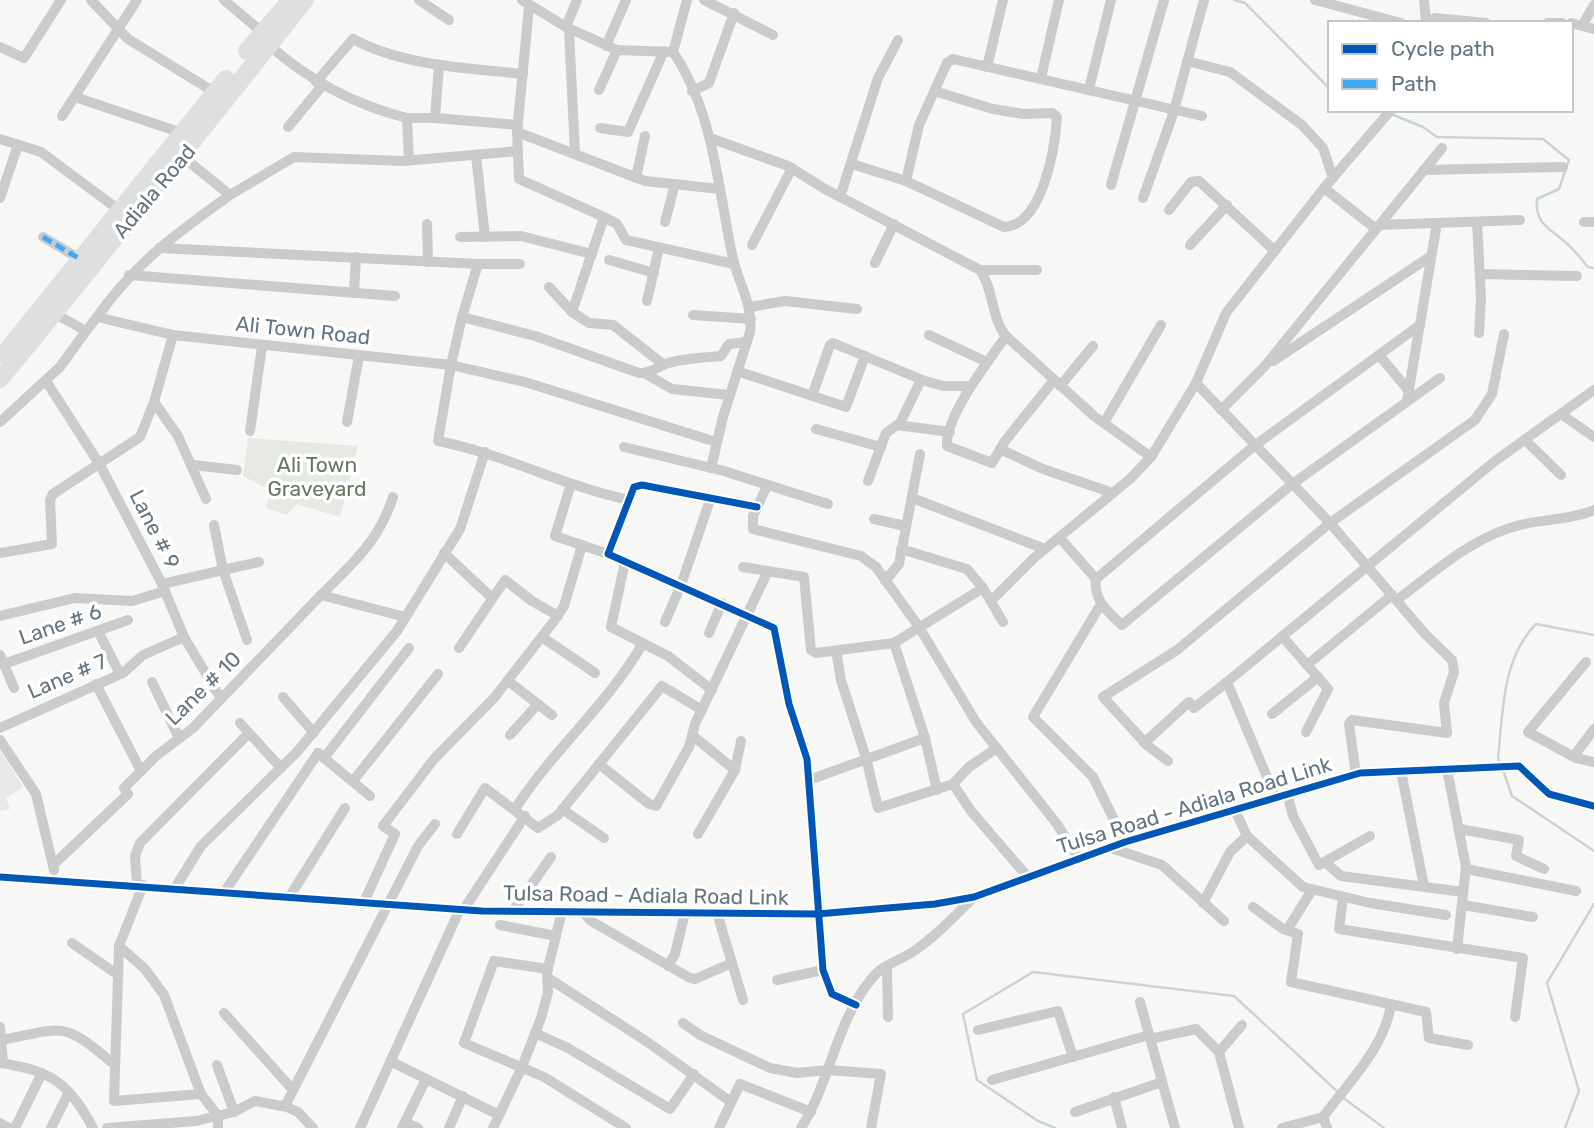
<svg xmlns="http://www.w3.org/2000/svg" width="1594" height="1128" font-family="Rubik,sans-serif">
  <rect width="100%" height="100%" fill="#f7f7f6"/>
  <!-- built -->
  <polygon fill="#e7e8e7" points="0,750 23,787 6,798 10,809 0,811"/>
  <!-- green -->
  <polygon fill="#e6e8e3" points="248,438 358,446 340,517 297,504 287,515 266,508 270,490 243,476"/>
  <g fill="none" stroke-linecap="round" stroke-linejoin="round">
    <!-- stream -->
    <g stroke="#cad3d5" stroke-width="2.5">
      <polyline points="1234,0 1245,3 1330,89"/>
      <path d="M1391,114L1423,127L1437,137L1543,139L1569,160L1559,189L1537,199C1535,224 1548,227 1565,242C1574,249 1581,259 1588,267L1594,268"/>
      <path d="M1500,764L1498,758C1503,712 1502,658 1536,624L1594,635"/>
      <polyline points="1503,770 1512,796 1594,851"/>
      <polyline points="1342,1097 1384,1128"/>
      <polyline points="1055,1128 1038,1121 977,1080 963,1014 1033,972 1234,996 1338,1092"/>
      <polyline points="1565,1128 1579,1091 1547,983 1594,904"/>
    </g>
    <!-- minor -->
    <g stroke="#c9cbcc" stroke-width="10">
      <polyline points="91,0 128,39 219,95"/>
      <polyline points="224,0 262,32"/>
      <polyline points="419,0 449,20"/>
      <polyline points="522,0 566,27 617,50 673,52 687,0"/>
      <polyline points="704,0 773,35"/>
      <polyline points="1315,0 1401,23"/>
      <polyline points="1424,0 1426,21"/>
      <polyline points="529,7 517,132 519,179 604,217 572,312"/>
      <polyline points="1424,23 1435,18 1486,23"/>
      <polyline points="1548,23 1562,23"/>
      <polyline points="1571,23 1594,29"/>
      <polyline points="1583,24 1594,5"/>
      <polyline points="566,27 577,0"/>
      <polyline points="569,29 575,154"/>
      <path d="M268,44C308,80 355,105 407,118L409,160"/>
      <polyline points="606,46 626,0"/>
      <polyline points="0,47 24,58 61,0"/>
      <path d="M673,52C714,112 718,189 733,259C739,284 753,304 750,332L723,417L711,468"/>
      <polyline points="1187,61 1230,72 1302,125 1323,148 1333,178"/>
      <polyline points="987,67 1003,0"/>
      <polyline points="1041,78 1059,0"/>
      <path d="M316,82L353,39C403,66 468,68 523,74"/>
      <polyline points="1089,89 1111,0"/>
      <polyline points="599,90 617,50"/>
      <polyline points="692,91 709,83 734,13"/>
      <polyline points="75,97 185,134"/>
      <polyline points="62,116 137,0"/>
      <polyline points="407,118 435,118 439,65"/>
      <polyline points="435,118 518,125"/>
      <polyline points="288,127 322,86"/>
      <polyline points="600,128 628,132 664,51"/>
      <polyline points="517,132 645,181 720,189"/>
      <path d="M710,138L788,166L825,189L980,270C994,290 991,318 1006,336L1094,416L1151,457"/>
      <polyline points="0,139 41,152 123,213"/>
      <polyline points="476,155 485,237"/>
      <polyline points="183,157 230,195 294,157 403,161 518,151"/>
      <path d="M852,164L906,181L1004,227C1043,225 1055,148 1057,117L1052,113L1023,114L993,109L934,91"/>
      <polyline points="1424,170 1563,167"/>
      <polyline points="636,178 645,136"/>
      <polyline points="906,181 919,125 947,63 953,59 1202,116"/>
      <polyline points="1111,185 1164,0"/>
      <polyline points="1324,188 1376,229"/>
      <polyline points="840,197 878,78 898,40"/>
      <polyline points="0,198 18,145"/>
      <polyline points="1143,198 1173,114 1204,0"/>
      <polyline points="1169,210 1191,182 1199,181 1275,251"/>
      <polyline points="604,217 617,224 626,240 734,264"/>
      <polyline points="665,222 675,184"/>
      <polyline points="1477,222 1481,298 1479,333"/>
      <polyline points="1584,222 1594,222"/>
      <polyline points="427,224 428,262"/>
      <polyline points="1379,225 1520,220"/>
      <polyline points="43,237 80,259"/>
      <polyline points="460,237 521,236 592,254"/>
      <polyline points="752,245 792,168"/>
      <polyline points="1190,245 1227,205"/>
      <polyline points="159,248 478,264 462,317 451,365 525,382 716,442"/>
      <polyline points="609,260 654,273"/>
      <polyline points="875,263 894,224"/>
      <polyline points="478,264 520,264"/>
      <polyline points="980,270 1037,270"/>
      <polyline points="1480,274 1577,276"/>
      <polyline points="129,275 395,296"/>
      <polyline points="549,287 572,312 589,323 613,325 664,365"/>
      <polyline points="354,293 356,257"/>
      <polyline points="647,301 659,248"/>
      <polyline points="750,307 785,301 857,309"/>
      <path d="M52,312L86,331L97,317L173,335L451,365L438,441C504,454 563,486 629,500"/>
      <polyline points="693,315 751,319"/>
      <path d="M97,317C136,262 177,233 230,195"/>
      <path d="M462,317L535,336L639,373C649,374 656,368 665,364C683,358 703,358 721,356L729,344L747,342"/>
      <polyline points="173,335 154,402 178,436 206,499"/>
      <polyline points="929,335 987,362"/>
      <path d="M1006,336C988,362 945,416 947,446L992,463L1005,441L1054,380"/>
      <polyline points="1379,355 1409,391"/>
      <polyline points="1273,361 1431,256"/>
      <polyline points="737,371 846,407 865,356"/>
      <polyline points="646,374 672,389 729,395"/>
      <polyline points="46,381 100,465 162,584 184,637 221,699"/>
      <polyline points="1196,383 1330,523 1426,635 1452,660 1454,672 1444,703 1447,733 1352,720 1349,724 1356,774"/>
      <polyline points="1060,386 1093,346"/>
      <polyline points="812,396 830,345 833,343 925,381 944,386 970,386"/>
      <polyline points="1407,401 1437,223"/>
      <polyline points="1221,410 1264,367 1442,148"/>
      <polyline points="1561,414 1594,437"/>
      <polyline points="0,422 60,367 86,331"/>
      <polyline points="347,422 359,356"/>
      <polyline points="1104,423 1161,325"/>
      <polyline points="897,425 950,432"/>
      <polyline points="816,429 881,447"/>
      <polyline points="250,431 262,346"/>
      <polyline points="1525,440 1561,475"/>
      <polyline points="624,447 724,471 828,504"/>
      <polyline points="1000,449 1043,469 1113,493"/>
      <polyline points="193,465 237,470"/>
      <polyline points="868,481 886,433 900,423 921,380"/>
      <polyline points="571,484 555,536 608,554"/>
      <polyline points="767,486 753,516 753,529 861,556 876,567 919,627 976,722 1057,824 1078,858"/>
      <polyline points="912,498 1045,549"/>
      <polyline points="757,507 642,485 634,487 608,554 774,628 789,704 807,759 823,970 832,994 856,1005"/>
      <polyline points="874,519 905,526"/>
      <polyline points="214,525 223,570 247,640"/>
      <path d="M1060,538L1096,579C1093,600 1108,612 1122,625L1291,485L1440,378"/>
      <polyline points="901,549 967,569 983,588 1003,622"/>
      <polyline points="0,553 52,544 50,500 53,494 140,437 154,402"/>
      <polyline points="444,553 492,598"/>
      <polyline points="625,562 611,627 668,656 712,690"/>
      <polyline points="743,567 804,577 811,650 816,653 894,643 983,588"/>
      <polyline points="1096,579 1254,446 1420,325"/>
      <polyline points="885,581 899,564 920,454"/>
      <polyline points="162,584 259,562"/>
      <path d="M321,595C353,563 379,541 393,497"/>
      <path d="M1397,600C1436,571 1472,537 1520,525C1545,519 1570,520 1594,510"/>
      <polyline points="991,601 1034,558 1130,479 1151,457 1196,383 1226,313 1324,188 1391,110"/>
      <polyline points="1101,604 1033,717 1093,777 1125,842"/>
      <polyline points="0,616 75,598 132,601 165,591"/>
      <polyline points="665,622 681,585 710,500"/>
      <polyline points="98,631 120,674"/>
      <polyline points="709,633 722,603"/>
      <polyline points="1282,636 1328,689 1306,732"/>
      <polyline points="542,637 595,673"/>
      <polyline points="894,643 925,738 937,790"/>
      <polyline points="459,648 505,580 532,601 558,616"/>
      <polyline points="836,651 841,680 866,758 878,808 953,784 969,767 997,748"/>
      <polyline points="0,655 14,688"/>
      <polyline points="1586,662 1528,732 1576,758 1594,762"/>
      <polyline points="4,664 128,620"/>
      <polyline points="1307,665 1392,595"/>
      <polyline points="508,681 552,715"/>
      <polyline points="152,682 179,738"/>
      <polyline points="1227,682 1275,796"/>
      <polyline points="96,684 141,771"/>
      <polyline points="283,697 314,733"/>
      <polyline points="1272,714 1318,677"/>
      <polyline points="240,723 281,768"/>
      <polyline points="0,728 123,673 143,655 184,637"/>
      <polyline points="510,735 538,704"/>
      <polyline points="693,736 735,770"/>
      <polyline points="0,740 36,794 54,870"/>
      <polyline points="1144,743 1189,702 1194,708 1227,682 1495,461 1594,390"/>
      <polyline points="318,753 370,796"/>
      <polyline points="1574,756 1594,729"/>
      <polyline points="324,758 409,648"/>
      <polyline points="1168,761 1148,746 1103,697 1177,650 1330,523 1475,420 1492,394 1504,334"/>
      <polyline points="599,764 649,804 656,806 689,747 695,724 767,573"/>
      <polyline points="1447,769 1466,867 1457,949"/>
      <polyline points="1401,771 1424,886"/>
      <polyline points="809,780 925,738"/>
      <polyline points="353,781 438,674"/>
      <polyline points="953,784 971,811 1027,876"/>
      <polyline points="1287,793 1293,816 1319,865 1370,836"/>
      <polyline points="1234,808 1247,836 1303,887 1370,903 1446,915"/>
      <path d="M515,809C553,750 608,704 643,643"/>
      <polyline points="562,809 604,838"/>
      <polyline points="1460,829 1519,840 1516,856 1544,869"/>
      <polyline points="457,834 485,788 538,828 558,815 662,686 702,710"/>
      <polyline points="698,834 735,770 741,741"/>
      <polyline points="1108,847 1162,865 1224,921"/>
      <polyline points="1326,863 1341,876 1463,892"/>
      <polyline points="53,865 128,794 124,788 156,756 193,728 321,595 405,617"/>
      <polyline points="1466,869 1576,891"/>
      <polyline points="0,877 482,911 817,914 935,904 974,897 1125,842 1360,773 1519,766 1549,794 1594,806"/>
      <polyline points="137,885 135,856 140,843 249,733"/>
      <polyline points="143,885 119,946 114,1101 201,1094"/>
      <polyline points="175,888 201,846 297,752 397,631 460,529 485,452"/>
      <polyline points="225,891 318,753"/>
      <polyline points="290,896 345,808"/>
      <polyline points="1343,897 1339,929 1523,958 1515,1017"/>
      <polyline points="364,902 395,834 383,826 434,759 494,698 554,621 564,606 582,545"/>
      <polyline points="1203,903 1230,852 1247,836"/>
      <polyline points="1463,905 1533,917"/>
      <polyline points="1253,907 1283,929 1298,934 1291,982 1426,1012 1429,1038 1468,1045"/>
      <polyline points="464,909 525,816"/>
      <polyline points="513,911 551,857"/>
      <polyline points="583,912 591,921 690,978 695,979 732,963"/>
      <polyline points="717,913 743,1000"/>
      <polyline points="500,925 556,936"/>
      <polyline points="1287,930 1312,890"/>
      <polyline points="72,943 118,975"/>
      <polyline points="119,946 145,969 164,995 201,1094 218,1116 218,1128"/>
      <polyline points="668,966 675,954 685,913"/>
      <polyline points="887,967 888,1017"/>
      <polyline points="548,969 494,961 464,1043 544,1077 626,1128"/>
      <polyline points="548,978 646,1041 731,1102"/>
      <polyline points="777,980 823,970"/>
      <polyline points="1140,1002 1175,1128"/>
      <polyline points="224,1013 293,1090"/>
      <polyline points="683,1023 700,1035 770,1068 797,1073 828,1070 881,1074 871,1128"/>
      <polyline points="0,1027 3,1063"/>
      <polyline points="978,1030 1058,1011 1073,1057"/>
      <polyline points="535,1033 568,1048 670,1109 694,1074"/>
      <polyline points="1150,1039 1196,1029 1219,1052 1239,1128"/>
      <path d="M2,1040C67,1027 62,1021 115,1065"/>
      <polyline points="1219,1052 1242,1025"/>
      <polyline points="390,1061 499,1115"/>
      <path d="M0,1063C52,1071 68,1082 93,1128"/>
      <polyline points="217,1065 234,1112"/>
      <polyline points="992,1080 1149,1035"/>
      <polyline points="1114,1097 1122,1128"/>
      <polyline points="285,1106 418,846 435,824"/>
      <polyline points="1075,1112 1162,1082"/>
      <path d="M1323,1117C1349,1082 1385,1047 1391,1004"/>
      <polyline points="405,1122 418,1128"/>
      <polyline points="0,1123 9,1128"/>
      <polyline points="15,1128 42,1073"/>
      <polyline points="51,1128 69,1092"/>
      <polyline points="107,1128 196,1121 234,1112 255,1101 287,1107 298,1112 313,1128"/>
      <polyline points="360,1128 460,909"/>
      <polyline points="402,1128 426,1079"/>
      <polyline points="449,1128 463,1096"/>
      <polyline points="493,1128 522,1067 541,1018 548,992 547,972 562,911"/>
      <polyline points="719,1128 740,1084 811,1112"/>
      <path d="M801,1128C831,1081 836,1020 873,977C882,965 901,960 914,951C936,936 955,916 974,897"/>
      <polyline points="1282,1128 1323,1117 1327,1128"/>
    </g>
    <!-- primary -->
    <g stroke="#dedfdf" stroke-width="18">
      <polyline points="247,51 290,1"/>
      <polyline points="4,354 226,79"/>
      <path d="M0,379C103,254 204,127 305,0"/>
    </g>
    <!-- quiet -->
    <polyline stroke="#3fa9f5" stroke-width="5" stroke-dasharray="10 5" stroke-linecap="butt" points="43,237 80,259"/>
    <!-- cycleway casing -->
    <g stroke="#fff" stroke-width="11">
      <g id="cycleway">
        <polyline points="757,507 642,485 634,487 608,554 774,628 789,704 807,759 823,970 832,994 856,1005"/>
        <polyline points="0,877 482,911 817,914 935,904 974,897 1125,842 1360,773 1519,766 1549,794 1594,806"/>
      </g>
    </g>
    <!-- cycleway -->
    <use href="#cycleway" stroke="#0057b8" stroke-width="7"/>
  </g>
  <g text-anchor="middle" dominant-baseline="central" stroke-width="7" stroke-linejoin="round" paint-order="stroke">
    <!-- street labels -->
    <g font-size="21" fill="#63757f" stroke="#fff">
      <text transform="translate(154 191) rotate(-50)">Adiala Road</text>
      <text transform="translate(303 330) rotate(6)">Ali Town Road</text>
      <text transform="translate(155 529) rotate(63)">Lane # 9</text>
      <text transform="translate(60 624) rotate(-19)">Lane # 6</text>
      <text transform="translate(67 676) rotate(-23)">Lane # 7</text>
      <text transform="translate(203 688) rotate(-44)">Lane # 10</text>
      <text transform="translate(1194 805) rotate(-17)">Tulsa Road - Adiala Road Link</text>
      <text transform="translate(646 895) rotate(1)">Tulsa Road - Adiala Road Link</text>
    </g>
    <!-- park labels -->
    <g font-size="21" fill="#677762" stroke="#fff">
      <text x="317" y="464">Ali Town<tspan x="317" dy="24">Graveyard</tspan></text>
    </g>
  </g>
  <!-- legend -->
  <rect x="1328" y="21" width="245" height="91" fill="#ffffff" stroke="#c1c8cc" stroke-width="2"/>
  <rect x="1342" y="44" width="35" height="10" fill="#0057b8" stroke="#c1c8cc" stroke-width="2"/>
  <text x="1391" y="56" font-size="21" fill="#63757f">Cycle path</text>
  <rect x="1342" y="79" width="35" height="10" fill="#3fa9f5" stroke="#c1c8cc" stroke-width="2"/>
  <text x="1391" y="91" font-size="21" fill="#63757f">Path</text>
</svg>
